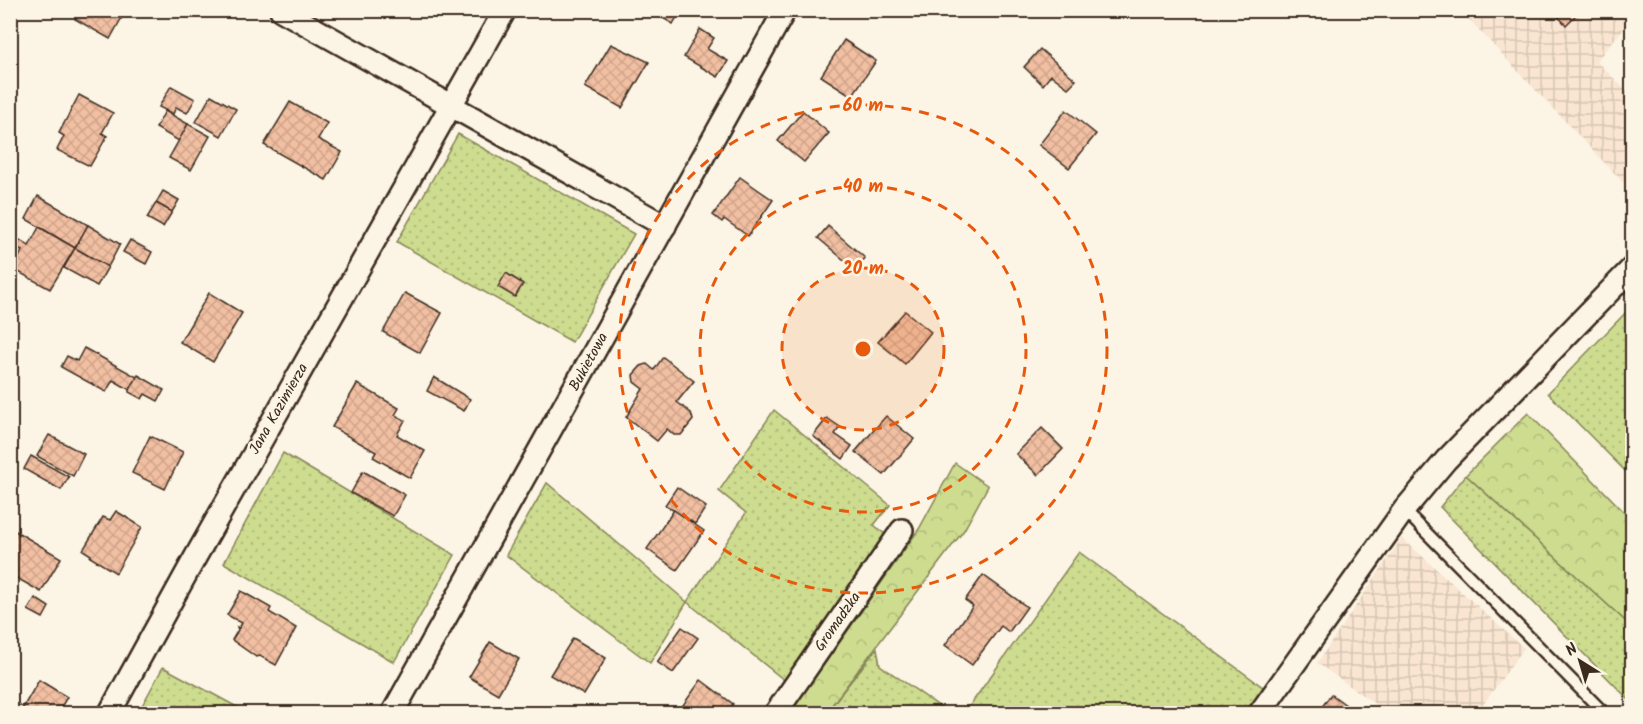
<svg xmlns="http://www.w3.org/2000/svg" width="1643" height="724" font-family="Kalam,sans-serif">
  <defs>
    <pattern id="industrial-grid" width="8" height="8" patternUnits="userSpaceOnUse" patternTransform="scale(1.5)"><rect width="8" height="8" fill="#f9e5d1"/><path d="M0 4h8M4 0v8" fill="none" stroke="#d6c5b3"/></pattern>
    <pattern id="grass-dots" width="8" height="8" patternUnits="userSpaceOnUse" patternTransform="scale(1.5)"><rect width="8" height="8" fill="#cddc8f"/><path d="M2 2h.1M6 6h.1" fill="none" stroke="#b1bd7b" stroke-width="1.8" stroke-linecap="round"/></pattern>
    <pattern id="forest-crowns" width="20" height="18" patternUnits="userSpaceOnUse" patternTransform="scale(1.5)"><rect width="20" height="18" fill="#cddc8f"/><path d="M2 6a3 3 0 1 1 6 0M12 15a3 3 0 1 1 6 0" fill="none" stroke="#b1bd7b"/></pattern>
    <pattern id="building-cross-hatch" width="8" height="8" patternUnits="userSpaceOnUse" patternTransform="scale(1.5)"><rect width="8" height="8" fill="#f1bfa2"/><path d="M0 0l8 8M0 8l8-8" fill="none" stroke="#d0a48b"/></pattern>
  </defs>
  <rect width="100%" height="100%" fill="#fcf5e5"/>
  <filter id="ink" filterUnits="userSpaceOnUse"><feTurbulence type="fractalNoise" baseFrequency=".0167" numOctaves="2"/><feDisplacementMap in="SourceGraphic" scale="12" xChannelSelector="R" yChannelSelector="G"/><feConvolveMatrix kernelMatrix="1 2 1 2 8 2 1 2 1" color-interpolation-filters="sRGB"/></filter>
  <g filter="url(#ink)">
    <!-- industrial -->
    <g fill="url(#industrial-grid)">
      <polygon points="1461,11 1632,11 1632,19 1596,61 1632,96 1632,192"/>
      <polygon points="1402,538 1524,648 1477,713 1388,713 1317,663"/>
    </g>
    <!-- grass -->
    <g fill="url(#grass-dots)" stroke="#848356" stroke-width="1.5">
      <polygon points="458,134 634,234 572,342 397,242"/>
      <polygon points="1632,306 1632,478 1548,393"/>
      <polygon points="774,410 890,505 874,525 887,536 784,680 687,602 650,663 506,555 547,483 687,602 746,513 719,491"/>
      <polygon points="283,453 455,555 394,662 224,563"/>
      <polygon points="1466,475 1632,627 1632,703 1440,507"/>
      <polygon points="1079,552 1264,688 1246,713 826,713 877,648 880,665 949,713 966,711"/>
      <polygon points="163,667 248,713 138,713"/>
    </g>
    <!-- forest -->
    <g fill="url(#forest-crowns)" stroke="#848356" stroke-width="1.5">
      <polygon points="1528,413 1632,520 1632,627 1466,475"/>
      <polygon points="955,463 988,486 964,530 826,713 790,713 919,529"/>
    </g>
    <!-- building -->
    <g fill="url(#building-cross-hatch)" stroke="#3b2a1e" stroke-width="1.5">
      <polygon points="79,10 126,10 110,39 75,19"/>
      <polygon points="649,10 681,10 673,24"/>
      <polygon points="1552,10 1581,10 1566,25"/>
      <polygon points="700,29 714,38 707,49 728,61 718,77 684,57"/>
      <polygon points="844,40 876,61 852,96 821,76"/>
      <polygon points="611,44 649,62 622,108 585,87"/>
      <polygon points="1040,49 1076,80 1068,88 1051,75 1043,85 1024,67"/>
      <polygon points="171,86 195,99 187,113 176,107 173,114 159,107"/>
      <polygon points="79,95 113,113 102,133 107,136 90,166 57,150 64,136 59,133"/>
      <polygon points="211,95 236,109 221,136 196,122"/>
      <polygon points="290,102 327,123 318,139 342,152 326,180 264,145"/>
      <polygon points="1066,110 1096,134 1069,168 1039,145"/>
      <polygon points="165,111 188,124 179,141 156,128"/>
      <polygon points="803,111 829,133 804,162 778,141"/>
      <polygon points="188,124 210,136 191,170 169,158"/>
      <polygon points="740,177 773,200 748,236 724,219 722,222 713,215"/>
      <polygon points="163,191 179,200 172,212 156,203"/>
      <polygon points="38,196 88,225 75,248 26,219"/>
      <polygon points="156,203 172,212 163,227 147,218"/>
      <polygon points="88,225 120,244 108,267 75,248"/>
      <polygon points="828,226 865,258 856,270 818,238"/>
      <polygon points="39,227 75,248 50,289 13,269 22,251 15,248 20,240 29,246"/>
      <polygon points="130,240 152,252 146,264 123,252"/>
      <polygon points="75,248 108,267 97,286 64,268"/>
      <polygon points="506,273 523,284 515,297 498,287"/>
      <polygon points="209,293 242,313 213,362 180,342"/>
      <polygon points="405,293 442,313 420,353 383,332"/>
      <polygon points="905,311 931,332 905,364 878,342"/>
      <polygon points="84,348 137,377 130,390 113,380 106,392 61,367 67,356 77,361"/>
      <polygon points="663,357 694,381 677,402 691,413 693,420 681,435 674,435 667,429 657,441 626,417 643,389 634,382 633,375 641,366 647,364 654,370"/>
      <polygon points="138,375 164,390 158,401 145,394 142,399 129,392"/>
      <polygon points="434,377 470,399 464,411 427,391"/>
      <polygon points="357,384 399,408 395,415 405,420 397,435 425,451 410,478 373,457 376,452 332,427"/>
      <polygon points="886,416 914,439 884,475 855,452"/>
      <polygon points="827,418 840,427 835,434 852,446 843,459 813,436"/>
      <polygon points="1042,428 1063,449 1038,475 1016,454"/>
      <polygon points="49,435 84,454 73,476 37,456"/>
      <polygon points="150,436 183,452 165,489 132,473"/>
      <polygon points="31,456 69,477 61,490 24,469"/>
      <polygon points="363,471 405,495 393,516 351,493"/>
      <polygon points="677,487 706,507 695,524 665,505"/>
      <polygon points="674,510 704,531 677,570 647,549"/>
      <polygon points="116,511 142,527 116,573 90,557 91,555 83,550 103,517 110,520"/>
      <polygon points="12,529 61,558 41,592 10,574"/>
      <polygon points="983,575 1027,607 1009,632 1001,626 972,665 945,645 973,606 965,600"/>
      <polygon points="241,591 271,608 269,612 296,628 276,665 260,656 256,657 232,640 238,630 237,627 239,628 242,623 227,615"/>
      <polygon points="35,598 49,607 43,618 28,610"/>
      <polygon points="682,627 698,638 673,673 657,662"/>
      <polygon points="573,638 606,658 584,695 550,675"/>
      <polygon points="490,642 519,659 498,694 469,677"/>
      <polygon points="39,680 67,697 57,714 30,714 22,709"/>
      <polygon points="701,680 733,704 726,714 695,714 683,705"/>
      <polygon points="1331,694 1358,714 1317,714"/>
    </g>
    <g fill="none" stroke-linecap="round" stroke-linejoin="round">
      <!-- lane casing -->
      <g stroke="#3b2a1e" stroke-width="15">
        <polyline id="lane" points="1404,510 1605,714"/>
      </g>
      <!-- street casing -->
      <g stroke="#3b2a1e" stroke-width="26">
        <g id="street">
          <polyline points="281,10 665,226"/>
          <polyline points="109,714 196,556 505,10"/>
          <polyline points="392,714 785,10"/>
          <polyline points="775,714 902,530"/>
          <polyline points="1259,714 1404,510 1446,460 1632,268"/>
        </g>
      </g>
      <!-- path -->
      <polyline stroke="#3b2a1e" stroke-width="4" stroke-dasharray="4.5 4.5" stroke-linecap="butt" points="10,15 13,10"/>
      <!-- lane -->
      <use href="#lane" stroke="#fcf5e5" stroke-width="10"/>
      <!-- street -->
      <use href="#street" stroke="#fcf5e5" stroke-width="21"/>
    </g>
  </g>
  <!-- distance rings -->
  <circle cx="863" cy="349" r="81" fill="#e8590c" fill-opacity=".12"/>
  <g fill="none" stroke="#e8590c" stroke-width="3" stroke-dasharray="10 8">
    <circle cx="863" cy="349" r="81"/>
    <circle cx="863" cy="349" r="163"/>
    <circle cx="863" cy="349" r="244"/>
  </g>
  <g text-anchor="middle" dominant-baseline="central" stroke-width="5" stroke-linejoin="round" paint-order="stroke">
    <!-- street labels -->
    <g font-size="15" fill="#3b2a1e" stroke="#fcf5e5">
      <text transform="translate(589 362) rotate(-61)">Bukietowa</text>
      <text transform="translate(279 409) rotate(-60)">Jana Kazimierza</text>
      <text transform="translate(838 622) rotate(-55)">Gromadzka</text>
    </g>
  </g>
  <circle cx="863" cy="349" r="9" fill="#e8590c" stroke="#fcf5e5" stroke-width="3"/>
  <g font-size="18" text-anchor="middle" font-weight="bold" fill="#e8590c" stroke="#fcf5e5" stroke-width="5" stroke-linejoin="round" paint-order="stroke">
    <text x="863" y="111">60 m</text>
    <text x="863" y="192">40 m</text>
    <text x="863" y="274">20 m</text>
  </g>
  <!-- margin -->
  <rect width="1643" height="724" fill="none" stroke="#fcf5e5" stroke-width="36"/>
  <rect x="18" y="18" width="1607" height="688" fill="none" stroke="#3b2a1e" stroke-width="2" filter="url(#ink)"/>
  <!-- north arrow -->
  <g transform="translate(1580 661) rotate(323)" stroke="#fcf5e5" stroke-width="4.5" paint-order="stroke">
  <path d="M0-4.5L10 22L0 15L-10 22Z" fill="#3b2a1e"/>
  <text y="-9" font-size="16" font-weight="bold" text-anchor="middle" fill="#3b2a1e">N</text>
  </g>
</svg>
